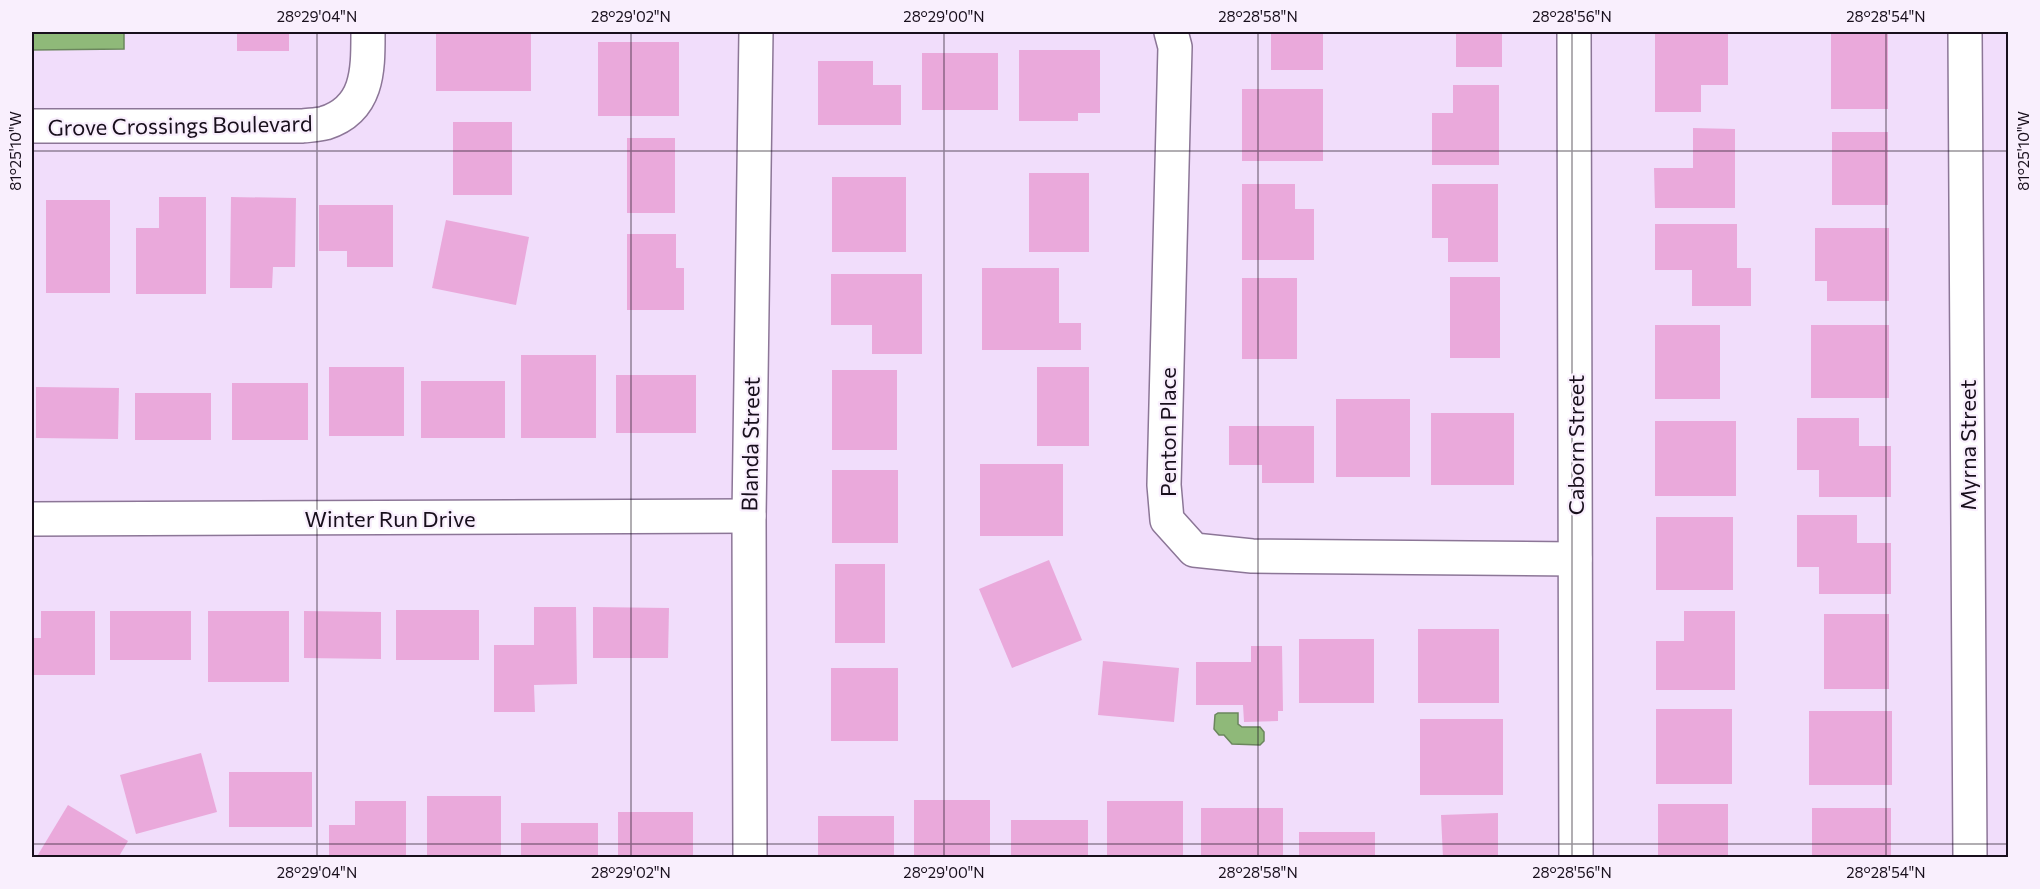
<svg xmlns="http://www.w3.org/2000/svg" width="2040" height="889" font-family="Commissioner,sans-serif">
  <rect width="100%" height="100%" fill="#f1ddfb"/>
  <!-- water -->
  <g fill="#8fb979" stroke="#6b865d" stroke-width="1.5">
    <polygon points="32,32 124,32 124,49 32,50"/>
    <polygon points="1218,713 1238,713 1238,724 1242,727 1260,727 1264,732 1264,741 1260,745 1232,744 1224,735 1219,735 1214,729 1215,715"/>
  </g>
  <!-- building -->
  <g fill="#eaa9db">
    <rect x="237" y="32" width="52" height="19"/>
    <rect x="436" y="32" width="95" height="59"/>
    <rect x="1271" y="32" width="52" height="38"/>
    <rect x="1456" y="32" width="46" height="35"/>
    <polygon points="1655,32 1728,32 1728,85 1701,85 1701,112 1655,112"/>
    <rect x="1831" y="34" width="57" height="75"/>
    <rect x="598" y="42" width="81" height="74"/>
    <polygon points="1019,50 1100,50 1100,113 1078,113 1078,121 1019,121"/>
    <rect x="922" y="53" width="76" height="57"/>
    <polygon points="818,61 873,61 873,85 901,85 901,125 818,125"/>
    <polygon points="1453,85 1499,85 1499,165 1432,165 1432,113 1453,113"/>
    <rect x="1242" y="89" width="81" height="72"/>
    <rect x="453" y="122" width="59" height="73"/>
    <polygon points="1693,128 1735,129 1735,208 1655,208 1654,168 1693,168"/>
    <rect x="1832" y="132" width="56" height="73"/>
    <rect x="627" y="138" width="48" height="75"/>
    <rect x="1029" y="173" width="60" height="79"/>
    <rect x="832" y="177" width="74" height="75"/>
    <polygon points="1242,184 1295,184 1295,209 1314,209 1314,260 1242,260"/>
    <polygon points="1432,184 1498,184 1498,262 1448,262 1448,238 1432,238"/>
    <polygon points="159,197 206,197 206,294 136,294 136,228 159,228"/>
    <polygon points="231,197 296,198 295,267 273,267 272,288 230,288"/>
    <rect x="46" y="200" width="64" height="93"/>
    <polygon points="319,205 393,205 393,267 347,267 347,251 319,251"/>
    <polygon points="446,220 529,237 516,305 432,288"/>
    <polygon points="1655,224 1737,224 1737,268 1751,268 1751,306 1692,306 1692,270 1655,270"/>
    <polygon points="1815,228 1889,228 1889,301 1827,301 1827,281 1815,281"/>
    <polygon points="627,234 676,234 676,268 684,268 684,310 627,310"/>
    <polygon points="982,268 1059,268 1059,323 1081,323 1081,350 982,350"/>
    <polygon points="831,274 922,274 922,354 872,354 872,325 831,325"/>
    <rect x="1450" y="277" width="50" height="81"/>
    <rect x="1242" y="278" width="55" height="81"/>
    <rect x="1655" y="325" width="65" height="74"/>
    <rect x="1811" y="325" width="78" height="73"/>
    <rect x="521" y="355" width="75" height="83"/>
    <rect x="329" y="367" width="75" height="69"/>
    <rect x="1037" y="367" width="52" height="79"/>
    <rect x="832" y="370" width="65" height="80"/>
    <rect x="616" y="375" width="80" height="58"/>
    <rect x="421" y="381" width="84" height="57"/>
    <rect x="232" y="383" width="76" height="57"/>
    <polygon points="36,387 119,388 118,439 36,438"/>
    <rect x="135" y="393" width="76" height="47"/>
    <rect x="1336" y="399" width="74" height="78"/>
    <rect x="1431" y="413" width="83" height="72"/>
    <polygon points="1797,418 1859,418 1859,446 1891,446 1891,497 1819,497 1819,470 1797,470"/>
    <rect x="1655" y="421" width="81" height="75"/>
    <polygon points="1229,426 1314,426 1314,483 1262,483 1262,465 1229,465"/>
    <rect x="980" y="464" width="83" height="72"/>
    <rect x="832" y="470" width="66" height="73"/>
    <polygon points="1797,515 1857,515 1857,543 1891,543 1891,594 1819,594 1819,567 1797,567"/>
    <rect x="1656" y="517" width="77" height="73"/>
    <polygon points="1049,560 1082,640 1012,668 979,589"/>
    <rect x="835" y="564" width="50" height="79"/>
    <polygon points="534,607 576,607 577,684 534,685 535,712 494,712 494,645 534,645"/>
    <polygon points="593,607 669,608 668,658 593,658"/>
    <rect x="396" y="610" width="83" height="50"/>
    <polygon points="41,611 95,611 95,675 32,675 32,638 41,638"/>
    <rect x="110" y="611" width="81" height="49"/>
    <rect x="208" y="611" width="81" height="71"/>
    <polygon points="304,611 381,612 381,659 304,658"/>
    <polygon points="1684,611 1735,611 1735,690 1656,690 1656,641 1684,641"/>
    <rect x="1824" y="614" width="65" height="75"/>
    <rect x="1418" y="629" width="81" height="74"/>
    <rect x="1299" y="639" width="75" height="64"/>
    <polygon points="1251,646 1282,646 1283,711 1278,711 1278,721 1244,722 1243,705 1196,705 1196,662 1251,662"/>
    <polygon points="1103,661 1179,668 1174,722 1098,715"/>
    <rect x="831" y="668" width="67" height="73"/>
    <rect x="1656" y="709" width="76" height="75"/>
    <rect x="1809" y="711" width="83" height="74"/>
    <rect x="1420" y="719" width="83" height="76"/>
    <polygon points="201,753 217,812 136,834 120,775"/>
    <rect x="229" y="772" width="83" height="55"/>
    <rect x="427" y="796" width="74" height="62"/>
    <rect x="914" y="800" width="76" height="58"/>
    <polygon points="355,801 406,801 406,858 329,858 329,825 355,825"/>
    <rect x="1107" y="801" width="76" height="57"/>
    <rect x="1658" y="804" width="70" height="54"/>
    <polygon points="68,805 128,841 118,858 36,858"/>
    <rect x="1201" y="808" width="82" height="50"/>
    <rect x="1812" y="808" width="79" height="50"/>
    <rect x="618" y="812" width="75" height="46"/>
    <polygon points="1498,813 1498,858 1443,858 1441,815"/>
    <rect x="818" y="816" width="76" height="42"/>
    <rect x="1011" y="820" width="77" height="38"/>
    <rect x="521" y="823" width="77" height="35"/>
    <rect x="1299" y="832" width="76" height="26"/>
  </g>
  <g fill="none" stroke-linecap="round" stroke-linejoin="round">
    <!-- street casing -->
    <g stroke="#8c7697" stroke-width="36">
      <g id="street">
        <polyline points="1171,32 1175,47 1164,485 1167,520 1194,550 1252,556 1575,559"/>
        <polyline points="1574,32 1576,858"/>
        <polyline points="1965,32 1970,858"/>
        <path d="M32,126H302C309,125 318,125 325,123C369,109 368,69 368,32"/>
        <polyline points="32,519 749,516"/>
        <polyline points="750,858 749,516 756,32"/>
      </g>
    </g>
    <!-- street -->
    <use href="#street" stroke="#fff" stroke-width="33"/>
  </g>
  <!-- ticks -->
  <path fill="none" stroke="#180f1c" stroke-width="1.5" stroke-opacity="0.45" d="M317,32V858M631,32V858M944,32V858M1258,32V858M1572,32V858M1886,32V858M32,151H2008M32,844H2008"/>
  <g text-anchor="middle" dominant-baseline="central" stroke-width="4.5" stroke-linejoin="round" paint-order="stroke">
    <!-- street labels -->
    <g font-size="22" fill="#180f1c" stroke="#f9effd">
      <text transform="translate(180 125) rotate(-1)">Grove Crossings Boulevard</text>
      <text transform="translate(1167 432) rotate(-90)">Penton Place</text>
      <text transform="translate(750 444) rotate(-89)">Blanda Street</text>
      <text transform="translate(1575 445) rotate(-90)">Caborn Street</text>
      <text transform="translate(1967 445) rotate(-90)">Myrna Street</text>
      <text x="390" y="518">Winter Run Drive</text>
    </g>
  </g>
  <!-- border -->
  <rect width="2040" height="889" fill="none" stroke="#f9effd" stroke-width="66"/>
  <rect x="33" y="33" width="1974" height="823" fill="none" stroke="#180f1c" stroke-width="2"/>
  <g font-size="15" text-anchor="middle" fill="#180f1c">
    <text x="317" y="22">28°29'04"N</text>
    <text x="631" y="22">28°29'02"N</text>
    <text x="944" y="22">28°29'00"N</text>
    <text x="1258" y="22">28°28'58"N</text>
    <text x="1572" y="22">28°28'56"N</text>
    <text x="1886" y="22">28°28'54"N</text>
    <text transform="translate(2024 151) rotate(-90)" y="5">81°25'10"W</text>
    <text transform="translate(16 151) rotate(-90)" y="5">81°25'10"W</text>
    <text x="317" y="878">28°29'04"N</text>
    <text x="631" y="878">28°29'02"N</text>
    <text x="944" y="878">28°29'00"N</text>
    <text x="1258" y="878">28°28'58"N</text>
    <text x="1572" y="878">28°28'56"N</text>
    <text x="1886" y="878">28°28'54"N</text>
  </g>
</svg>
